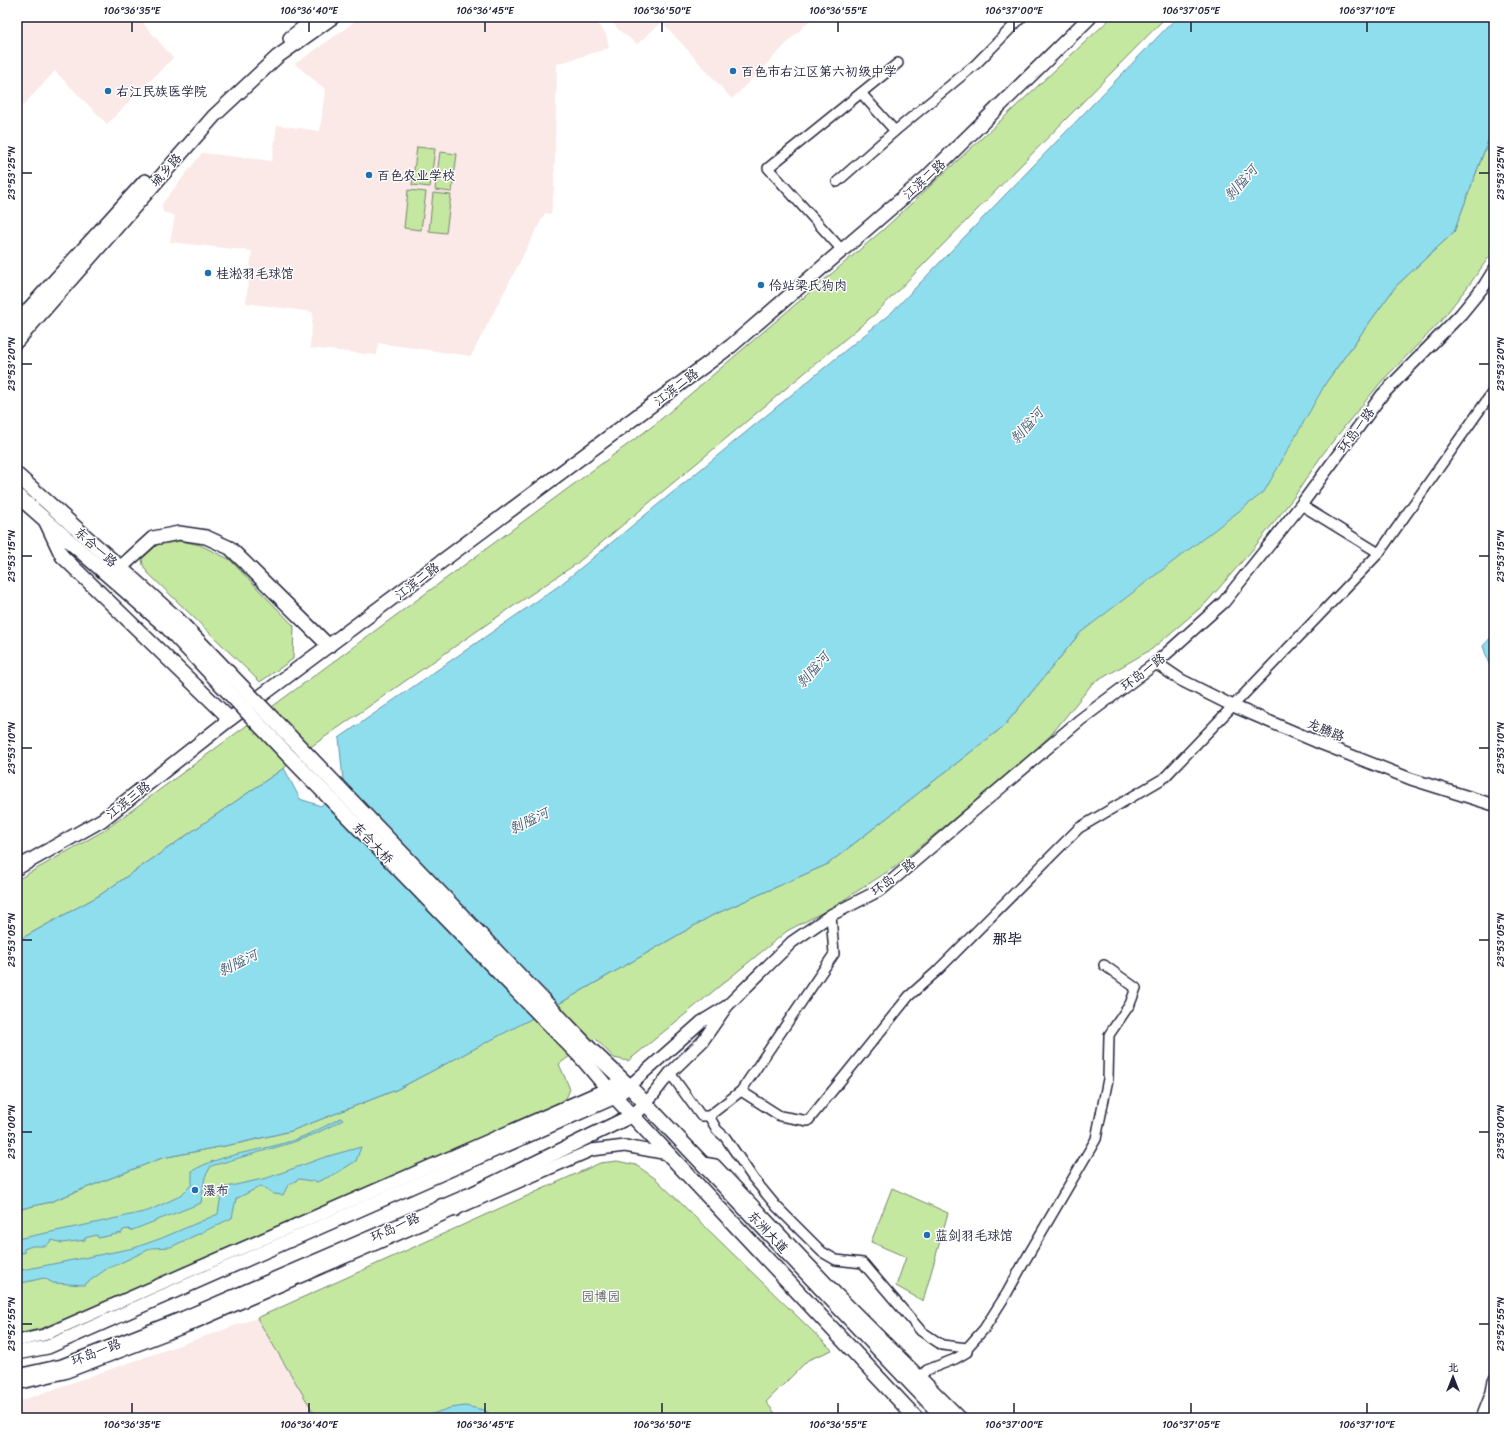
<svg xmlns="http://www.w3.org/2000/svg" width="1511" height="1435" font-family="Sriracha,'LXGW WenKai TC',sans-serif">
  <rect width="100%" height="100%" fill="#fff"/>
  <filter id="ink" filterUnits="userSpaceOnUse"><feTurbulence type="fractalNoise" baseFrequency=".025" numOctaves="2"/><feDisplacementMap in="SourceGraphic" scale="8" xChannelSelector="R" yChannelSelector="G"/><feConvolveMatrix kernelMatrix="1 2 1 2 8 2 1 2 1" color-interpolation-filters="sRGB"/></filter>
  <g filter="url(#ink)">
    <!-- built -->
    <g fill="#fae9e6">
      <polygon points="17,17 138,17 173,58 107,124 55,71 17,112"/>
      <polygon points="359,17 591,17 606,34 609,48 557,64 554,189 551,214 545,213 471,356 378,343 377,355 310,348 313,312 246,303 252,251 170,242 175,216 163,212 162,204 202,153 272,161 277,125 320,131 325,89 295,64 345,29"/>
      <polygon points="607,17 813,17 732,99 662,22 637,44 619,30"/>
      <polygon points="257,1318 317,1418 17,1418 17,1402"/>
    </g>
    <!-- green -->
    <g fill="#c5e8a1" stroke="#74856e">
      <polygon points="1112,17 1166,17 875,314 576,564 490,622 312,746 284,768 100,895 17,941 17,880 105,830 654,425 884,229"/>
      <polygon points="1494,125 1494,250 1472,281 1440,322 1382,381 1349,421 1322,455 1294,497 1253,549 1206,603 1152,649 1092,684 1051,735 1018,766 895,867 831,908 787,931 628,1061 614,1058 595,1038 559,1064 570,1089 565,1101 209,1258 44,1328 17,1334 17,1210 50,1202 162,1158 240,1143 291,1131 396,1090 564,1001 711,916 828,864 1004,726 1080,633 1327,381 1396,286 1454,232"/>
      <polygon points="417,147 435,149 430,187 412,185"/>
      <polygon points="440,152 457,154 452,192 435,190"/>
      <polygon points="408,190 426,192 421,230 404,228"/>
      <polygon points="433,193 451,195 446,233 429,231"/>
      <polygon points="181,541 200,545 229,559 294,626 293,659 260,682 147,572 143,565 142,559 157,545"/>
      <polygon points="617,1161 636,1165 656,1179 832,1350 808,1360 766,1402 779,1418 317,1418 257,1318 600,1163"/>
      <polygon points="892,1188 948,1213 923,1301 896,1286 906,1257 871,1242"/>
    </g>
    <!-- water -->
    <g fill="#8fdeee" stroke="#6393a6">
      <polygon points="1177,17 1494,17 1494,125 1454,232 1396,286 1327,381 1264,492 1080,633 1004,726 828,864 711,916 550,1009 396,1090 291,1131 240,1143 162,1158 50,1202 17,1210 17,941 100,895 284,768 300,799 321,806 343,780 339,738 560,585 891,313"/>
      <polygon points="1494,634 1494,671 1489,664 1483,646"/>
      <path d="M341,1118L343,1120L315,1134L291,1143L211,1166L205,1177L201,1203L130,1231L129,1229L123,1230L122,1233L98,1238L97,1235L85,1238V1240L62,1243L52,1240L46,1246H32L24,1249V1253L17,1252V1239L95,1223L148,1211L180,1196L192,1184V1171C223,1153 258,1152 291,1141C309,1135 325,1126 341,1118Z"/>
      <polygon points="361,1147 356,1161 335,1174 317,1182 299,1179 288,1185 283,1195 274,1194 261,1186 236,1199 232,1218 171,1247 152,1248 114,1266 108,1268 84,1285 53,1283 44,1278 17,1284 17,1271 134,1248 162,1238 218,1214 222,1188 267,1178 325,1157"/>
      <polygon points="465,1406 484,1410 496,1418 481,1418 467,1416 451,1416 443,1418 420,1418 450,1408"/>
    </g>
    <g fill="none" stroke-linecap="round" stroke-linejoin="round">
      <!-- minor casing -->
      <g stroke="#22223b" stroke-width="12">
        <g id="minor">
          <polyline points="861,93 895,131 976,64 1022,17"/>
          <polyline points="837,182 895,131"/>
          <polyline points="842,250 768,168 898,63"/>
          <polyline points="1301,505 1379,553 1494,390"/>
          <polyline points="670,1073 701,1116 709,1116 741,1091 780,1116 808,1121 909,996 936,972 1079,828 1164,778 1379,553"/>
          <polyline points="741,1091 834,954 831,915"/>
          <polyline points="709,1116 717,1130 725,1137 753,1178 776,1206 822,1252 836,1260 863,1263 921,1331 942,1345 967,1348 967,1352 955,1359 927,1370 915,1381"/>
          <polyline points="967,1348 984,1329 1007,1293 1023,1264 1096,1139 1108,1079 1109,1035 1130,1004 1136,988 1104,965"/>
        </g>
      </g>
      <!-- tertiary casing -->
      <g stroke="#22223b" stroke-width="14">
        <g id="tertiary">
          <polyline points="1156,663 1181,680 1233,706 1322,744 1411,779 1494,805"/>
          <polyline points="727,1006 792,942 831,915 882,889 1080,720 1156,663 1224,602 1301,505 1382,395 1461,314 1484,286 1494,270"/>
          <polyline points="629,1086 701,1022 727,1006 702,1042 670,1073 646,1104"/>
          <polyline points="703,1163 715,1165 838,1295 961,1418"/>
          <polyline points="17,1341 44,1335 610,1087 621,1079"/>
          <polyline points="17,1384 64,1373 187,1326 592,1150 625,1146 668,1154"/>
          <polyline points="1482,1418 1492,1392 1494,1380"/>
        </g>
      </g>
      <!-- secondary casing -->
      <g stroke="#22223b" stroke-width="16">
        <g id="secondary">
          <polyline points="290,38 317,17"/>
          <polyline points="17,322 145,181"/>
          <polyline points="17,341 214,116 277,57 333,17"/>
          <polyline points="45,520 62,556 230,719"/>
          <polyline points="120,568 153,538 179,533 206,537 230,548 329,646"/>
          <polyline points="17,868 102,820 230,719 731,346 927,177 1090,17"/>
          <polyline points="17,1353 48,1347 615,1097 629,1086"/>
          <polyline points="17,1376 62,1366 184,1318 467,1196 633,1115 646,1104"/>
        </g>
      </g>
      <!-- primary casing -->
      <g stroke="#22223b" stroke-width="17">
        <g id="primary">
          <polyline points="17,475 176,618"/>
          <polyline points="17,495 167,627"/>
          <polyline points="590,1049 629,1086 944,1418"/>
          <polyline points="582,1058 615,1097 916,1418"/>
          <polyline points="442,1206 455,1209 467,1196"/>
        </g>
      </g>
      <!-- minor -->
      <use href="#minor" stroke="#fff" stroke-width="9"/>
      <!-- tertiary -->
      <use href="#tertiary" stroke="#fff" stroke-width="11"/>
      <!-- secondary -->
      <use href="#secondary" stroke="#fff" stroke-width="13"/>
      <!-- primary -->
      <use href="#primary" stroke="#fff" stroke-width="14"/>
      <!-- primary-bridge casing -->
      <g stroke="#22223b" stroke-width="17" stroke-linecap="butt">
        <g id="primary-bridge">
          <polyline points="176,618 590,1049"/>
          <polyline points="167,627 286,753 582,1058"/>
        </g>
      </g>
      <!-- primary-bridge -->
      <use href="#primary-bridge" stroke="#fff" stroke-width="14"/>
    </g>
  </g>
  <!-- ticks -->
  <path fill="none" stroke="#22223b" stroke-width="1.5" d="M132,22V32M309,22V32M485,22V32M662,22V32M838,22V32M1014,22V32M1191,22V32M1367,22V32M22,173H32M1479,173H1489M22,364H32M1479,364H1489M22,556H32M1479,556H1489M22,748H32M1479,748H1489M22,940H32M1479,940H1489M22,1132H32M1479,1132H1489M22,1324H32M1479,1324H1489M132,1403V1413M309,1403V1413M485,1403V1413M662,1403V1413M838,1403V1413M1014,1403V1413M1191,1403V1413M1367,1403V1413"/>
  <!-- markers -->
  <g fill="#1f6fb2" stroke="#fff" stroke-width="1.5">
    <circle cx="733" cy="71" r="4"/>
    <circle cx="108" cy="91" r="4"/>
    <circle cx="369" cy="175" r="4"/>
    <circle cx="208" cy="273" r="4"/>
    <circle cx="761" cy="285" r="4"/>
    <circle cx="195" cy="1190" r="4"/>
    <circle cx="927" cy="1235" r="4"/>
  </g>
  <g text-anchor="middle" dominant-baseline="central" stroke-width="3" stroke-linejoin="round" paint-order="stroke">
    <!-- poi labels -->
    <g font-size="13" fill="#22223b" stroke="#fff" text-anchor="start">
      <text x="741" y="71">百色市右江区第六初级中学</text>
      <text x="116" y="91">右江民族医学院</text>
      <text x="377" y="175">百色农业学校</text>
      <text x="216" y="273">桂淞羽毛球馆</text>
      <text x="769" y="285">伶站梁氏狗肉</text>
      <text x="203" y="1190">瀑布</text>
      <text x="935" y="1235">蓝剑羽毛球馆</text>
    </g>
    <!-- street labels -->
    <g font-size="13" fill="#22223b" stroke="#fff">
      <text transform="translate(166 170) rotate(-49)">城乡路</text>
      <text transform="translate(924 179) rotate(-42)">江滨二路</text>
      <text transform="translate(676 387) rotate(-37)">江滨二路</text>
      <text transform="translate(1356 430) rotate(-54)">环岛一路</text>
      <text transform="translate(96 547) rotate(42)">东合一路</text>
      <text transform="translate(417 581) rotate(-37)">江滨二路</text>
      <text transform="translate(1143 672) rotate(-38)">环岛一路</text>
      <text transform="translate(1326 730) rotate(22)">龙腾路</text>
      <text transform="translate(128 800) rotate(-38)">江滨三路</text>
      <text transform="translate(373 843) rotate(46)">东合大桥</text>
      <text transform="translate(893 877) rotate(-37)">环岛一路</text>
      <text transform="translate(395 1227) rotate(-24)">环岛一路</text>
      <text transform="translate(768 1232) rotate(47)">东洲大道</text>
      <text transform="translate(96 1352) rotate(-21)">环岛一路</text>
    </g>
    <!-- park labels -->
    <g font-size="13" fill="#535d5a" stroke="#fff">
      <text x="601" y="1296">园博园</text>
    </g>
    <!-- water labels -->
    <g font-size="14" font-style="italic" fill="#435a71" stroke="#fff">
      <text transform="translate(1241 183) rotate(-49)">剥隘河</text>
      <text transform="translate(1027 426) rotate(-49)">剥隘河</text>
      <text transform="translate(813 670) rotate(-49)">剥隘河</text>
      <text transform="translate(529 821) rotate(-26)">剥隘河</text>
      <text transform="translate(238 963) rotate(-26)">剥隘河</text>
    </g>
    <!-- quarter labels -->
    <g font-size="15" font-weight="bold" fill="#22223b" stroke="#fff">
      <text x="1007" y="939">那毕</text>
    </g>
  </g>
  <!-- margin -->
  <rect width="1511" height="1435" fill="none" stroke="#fff" stroke-width="44"/>
  <!-- north arrow -->
  <g transform="translate(1453 1377)" stroke="#ffffff" stroke-width="3" paint-order="stroke">
  <path d="M0-3L7 15L0 10L-7 15Z" fill="#22223b"/>
  <text y="-6" font-size="11" font-weight="bold" text-anchor="middle" fill="#22223b">北</text>
  </g>
  <rect x="22" y="22" width="1467" height="1391" fill="none" stroke="#22223b" stroke-width="1.5"/>
  <g font-size="10" text-anchor="middle" fill="#22223b">
    <text x="132" y="14">106°36'35"E</text>
    <text x="309" y="14">106°36'40"E</text>
    <text x="485" y="14">106°36'45"E</text>
    <text x="662" y="14">106°36'50"E</text>
    <text x="838" y="14">106°36'55"E</text>
    <text x="1014" y="14">106°37'00"E</text>
    <text x="1191" y="14">106°37'05"E</text>
    <text x="1367" y="14">106°37'10"E</text>
    <text transform="translate(11 173) rotate(-90)" y="4">23°53'25"N</text>
    <text transform="translate(1500 173) rotate(-90)" y="4">23°53'25"N</text>
    <text transform="translate(11 364) rotate(-90)" y="4">23°53'20"N</text>
    <text transform="translate(1500 364) rotate(-90)" y="4">23°53'20"N</text>
    <text transform="translate(11 556) rotate(-90)" y="4">23°53'15"N</text>
    <text transform="translate(1500 556) rotate(-90)" y="4">23°53'15"N</text>
    <text transform="translate(11 748) rotate(-90)" y="4">23°53'10"N</text>
    <text transform="translate(1500 748) rotate(-90)" y="4">23°53'10"N</text>
    <text transform="translate(11 940) rotate(-90)" y="4">23°53'05"N</text>
    <text transform="translate(1500 940) rotate(-90)" y="4">23°53'05"N</text>
    <text transform="translate(11 1132) rotate(-90)" y="4">23°53'00"N</text>
    <text transform="translate(1500 1132) rotate(-90)" y="4">23°53'00"N</text>
    <text transform="translate(11 1324) rotate(-90)" y="4">23°52'55"N</text>
    <text transform="translate(1500 1324) rotate(-90)" y="4">23°52'55"N</text>
    <text x="132" y="1428">106°36'35"E</text>
    <text x="309" y="1428">106°36'40"E</text>
    <text x="485" y="1428">106°36'45"E</text>
    <text x="662" y="1428">106°36'50"E</text>
    <text x="838" y="1428">106°36'55"E</text>
    <text x="1014" y="1428">106°37'00"E</text>
    <text x="1191" y="1428">106°37'05"E</text>
    <text x="1367" y="1428">106°37'10"E</text>
  </g>
</svg>
